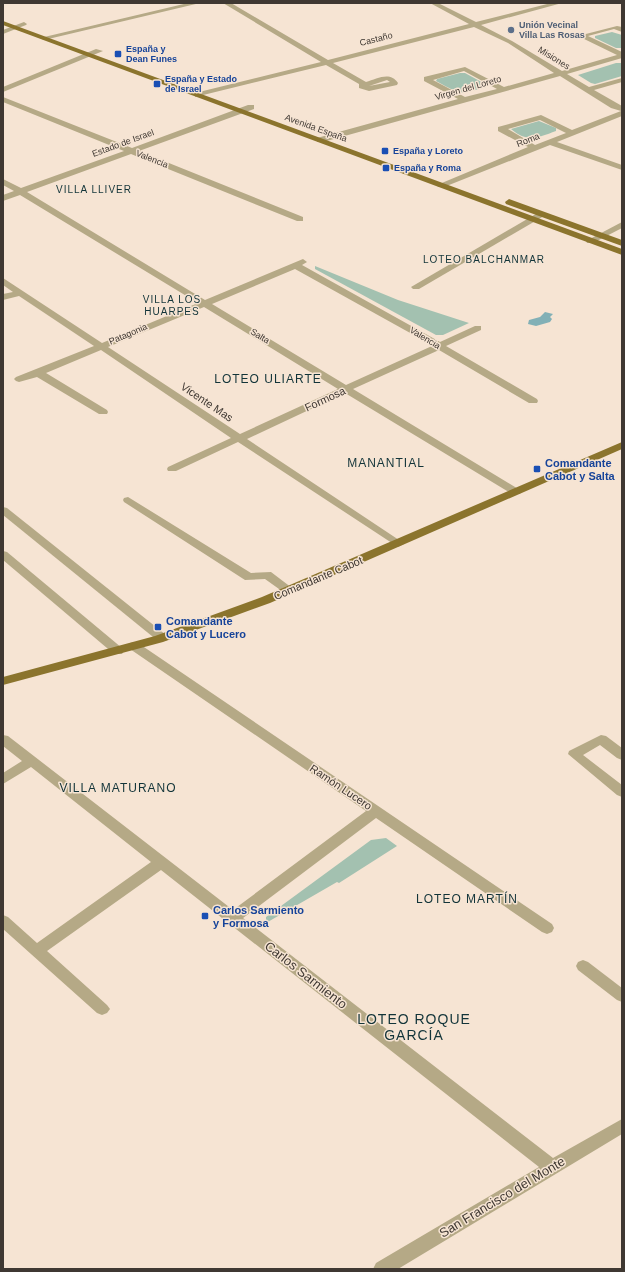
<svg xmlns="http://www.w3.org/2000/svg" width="625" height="1272" font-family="Arial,sans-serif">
  <rect width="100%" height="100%" fill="#f6e4d3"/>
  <!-- green -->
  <g fill="#a3c1b0">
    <polygon points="612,32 622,35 622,48 616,48 595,38 595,36"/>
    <polygon points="616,63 622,63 622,76 595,84 591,83 578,75"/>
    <path d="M460,73H465L487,85L486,87C458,95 462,95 436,81L437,79Z"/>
    <path d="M539,121L556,128V131C537,138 528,143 511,129Z"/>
    <polygon points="315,266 398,300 469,323 443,335 436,335 315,269"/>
    <polygon points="386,838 397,846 339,883 337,882 266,923 266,917 371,840"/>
  </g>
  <!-- water -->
  <polygon fill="#82b0b6" points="545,312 553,314 550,317 552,319 550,322 536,326 528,324 529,320 540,317"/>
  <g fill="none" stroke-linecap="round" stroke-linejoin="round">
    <!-- minor -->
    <g fill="#b5a986" fill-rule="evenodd">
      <polygon points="188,3 200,3 44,40 40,38"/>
      <path d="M223,3H231L328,60L469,24L430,3H438L476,22L551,3H562L481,25L512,41L562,71L617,55L578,36L617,26L622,27V32L614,29L588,36L622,52V58L567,74L589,87L622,78V82L594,90L622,106V116L557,142L622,165V170L550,145L444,187H438L437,185L528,147L498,131V127L541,115L572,130L621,111L611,108L560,76L323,142H317V138L458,99L424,81V77L465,67L504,87L554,73L508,43L474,27L333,63L366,82C377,79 390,71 398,83L397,85L369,91L359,88V84L326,65L195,97V93L321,62ZM464,71L497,89L465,97L433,80ZM387,80L390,82L369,86ZM540,120L566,133L535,145L508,129Z"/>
      <polygon points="24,22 27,24 26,25 3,34 3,30"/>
      <polygon points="96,49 103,51 3,92 3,87"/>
      <path d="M3,97L132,148L248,105H254V109L139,151L303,217V221H297L131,154L27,192L205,300L303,259L307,262L302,265L440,342L475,326H481V330L446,346L537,399L538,401L537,403H529L439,350L353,389L520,490L521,492L520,494H512L345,393L247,439L402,542L404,544L398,547L238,442L176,471H168L167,469L168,467L231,438L101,350L46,373L107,410L108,412L107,414H99L37,377L19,382L16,381L14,379L16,377L94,346L19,296L3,300V294L13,292L3,285V278L102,343L198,303L20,195L3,201V195L14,191L3,185V179L21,188L124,151L3,102ZM295,269L421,339L432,346L346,385L212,304ZM204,307L338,389L240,434L108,347Z"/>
      <polygon points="541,211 545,214 544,216 419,289 413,289 411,287"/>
      <polygon points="622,222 622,228 593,243 587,243 586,241"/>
      <polygon points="128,497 251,573 271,572 296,591 290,595 286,594 265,579 245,580 124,502 123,500 124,498"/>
      <polygon points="3,507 7,508 166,635 168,638 166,641 158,641 3,515"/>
      <polygon points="3,551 7,552 122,648 124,651 122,654 114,654 3,560"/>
      <polygon points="134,642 138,643 552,924 554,928 552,932 547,934 542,932 376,818 243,918 553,1158 622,1119 622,1134 398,1269 373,1269 376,1263 539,1167 161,870 47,951 107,1005 110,1009 107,1013 102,1015 97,1013 3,929 3,915 8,917 37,943 151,862 31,767 3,784 3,773 22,761 3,746 3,735 8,736 233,910 366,811 130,649 128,646 130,643"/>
      <polygon points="601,735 606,736 622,748 622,760 617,758 600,745 583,755 622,785 622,797 617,795 568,754 569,751"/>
      <polygon points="583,960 588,962 622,988 622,1002 617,1000 578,970 576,966 578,962"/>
    </g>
    <!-- major -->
    <g fill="#8b742d" fill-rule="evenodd">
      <polygon points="3,21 622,249 622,255 3,25"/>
      <polygon points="509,199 622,240 622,246 506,204 505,202"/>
      <polygon points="622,442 622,449 270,603 163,642 3,685 3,677 155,636 262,597"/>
    </g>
  </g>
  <!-- markers -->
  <circle fill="#5c6f8a" stroke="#f6e4d3" stroke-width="1.5" cx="511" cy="30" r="4"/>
  <g fill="#1a4fb4" stroke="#f6e4d3" stroke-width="1.5">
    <rect x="114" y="50" width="8" height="8" rx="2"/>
    <rect x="153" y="80" width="8" height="8" rx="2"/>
    <rect x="381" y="147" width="8" height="8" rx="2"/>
    <rect x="382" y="164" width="8" height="8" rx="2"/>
    <rect x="533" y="465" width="8" height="8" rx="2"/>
    <rect x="154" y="623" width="8" height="8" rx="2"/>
    <rect x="201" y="912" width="8" height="8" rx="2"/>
  </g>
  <g text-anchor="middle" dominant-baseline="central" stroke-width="3" stroke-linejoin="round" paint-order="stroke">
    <!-- far-service labels -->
    <g font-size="9" font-weight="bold" fill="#4e5e75" stroke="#f6e4d3" text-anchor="start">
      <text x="519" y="25">Unión Vecinal<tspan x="519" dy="10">Villa Las Rosas</tspan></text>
    </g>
    <!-- far-street labels -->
    <g font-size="9" fill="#3f3832" stroke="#f6e4d3">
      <text transform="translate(376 39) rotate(-14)">Castaño</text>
      <text transform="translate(554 58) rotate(32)">Misiones</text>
      <text transform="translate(468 88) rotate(-16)">Virgen del Loreto</text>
      <text transform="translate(316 128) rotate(20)">Avenida España</text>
      <text transform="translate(528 140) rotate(-22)">Roma</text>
      <text transform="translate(123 143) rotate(-20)">Estado de Israel</text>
      <text transform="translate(152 159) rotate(22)">Valencia</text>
      <text transform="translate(128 334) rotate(-23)">Patagonia</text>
      <text transform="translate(260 336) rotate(31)">Salta</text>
      <text transform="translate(425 338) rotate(31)">Valencia</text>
    </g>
    <!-- far-transit labels -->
    <g font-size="9" font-weight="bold" fill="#164399" stroke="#f6e4d3" text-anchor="start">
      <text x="126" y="49">España y<tspan x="126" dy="10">Dean Funes</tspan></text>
      <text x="165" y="79">España y Estado<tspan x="165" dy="10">de Israel</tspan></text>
      <text x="393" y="151">España y Loreto</text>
      <text x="394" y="168">España y Roma</text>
    </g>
    <!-- far-neighbourhood labels -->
    <g font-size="10" letter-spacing="1" fill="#123439" stroke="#f6e4d3">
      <text x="94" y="189">VILLA LLIVER</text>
      <text x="484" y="259">LOTEO BALCHANMAR</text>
      <text x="172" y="299">VILLA LOS<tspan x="172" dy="12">HUARPES</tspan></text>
    </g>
    <!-- street labels -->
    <g font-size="11" fill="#3f3832" stroke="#f6e4d3">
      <text transform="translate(325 399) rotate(-25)">Formosa</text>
      <text transform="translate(207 402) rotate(34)">Vicente Mas</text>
      <text transform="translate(318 578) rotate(-23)">Comandante Cabot</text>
      <text transform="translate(341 787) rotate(34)">Ramón Lucero</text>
    </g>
    <!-- transit labels -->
    <g font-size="11" font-weight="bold" fill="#164399" stroke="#f6e4d3" text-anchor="start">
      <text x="545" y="463">Comandante<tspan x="545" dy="13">Cabot y Salta</tspan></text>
      <text x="166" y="621">Comandante<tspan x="166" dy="13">Cabot y Lucero</tspan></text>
      <text x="213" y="910">Carlos Sarmiento<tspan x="213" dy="13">y Formosa</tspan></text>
    </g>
    <!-- neighbourhood labels -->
    <g font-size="12" letter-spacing="1" fill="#123439" stroke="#f6e4d3">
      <text x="268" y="379">LOTEO ULIARTE</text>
      <text x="386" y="463">MANANTIAL</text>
      <text x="118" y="788">VILLA MATURANO</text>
      <text x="467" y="899">LOTEO MARTÍN</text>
    </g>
    <!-- near-street labels -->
    <g font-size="13" fill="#3f3832" stroke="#f6e4d3">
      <text transform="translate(306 975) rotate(38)">Carlos Sarmiento</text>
      <text transform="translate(502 1197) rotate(-31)">San Francisco del Monte</text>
    </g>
    <!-- near-neighbourhood labels -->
    <g font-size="14" letter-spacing="1" fill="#123439" stroke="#f6e4d3">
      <text x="414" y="1019">LOTEO ROQUE<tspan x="414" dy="16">GARCÍA</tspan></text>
    </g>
  </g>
  <!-- border -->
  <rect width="625" height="1272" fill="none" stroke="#3f3832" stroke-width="8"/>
</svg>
